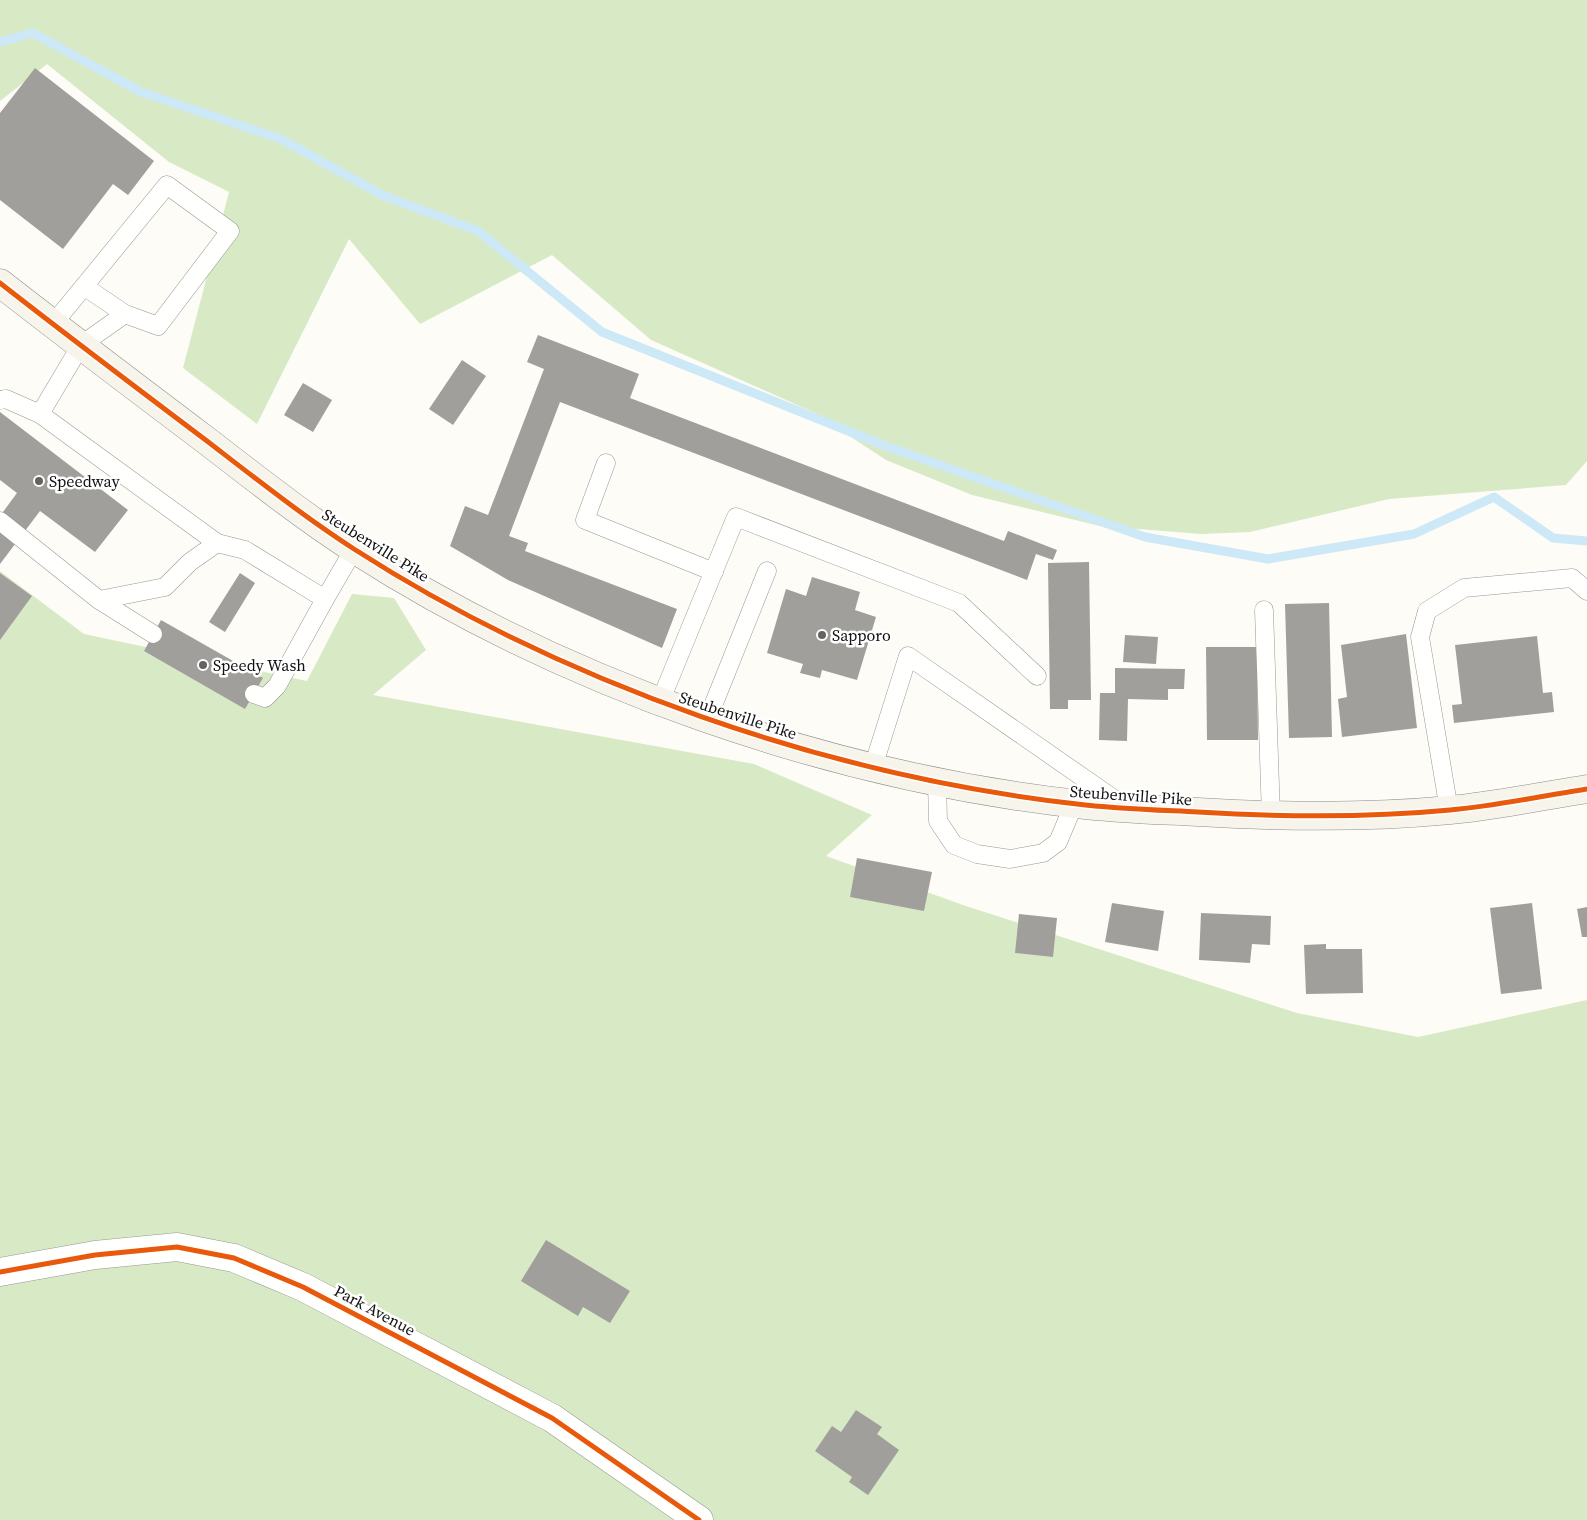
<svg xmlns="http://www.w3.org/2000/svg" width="1587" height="1520" font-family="'Source Serif 4',serif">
  <rect width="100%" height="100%" fill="#fdfcf7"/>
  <!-- forest -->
  <g fill="#d8eac5">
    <polygon points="0,0 1587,0 1587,461 1566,485 1389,499 1250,532 1201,534 1100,526 972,495 886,460 813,412 651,340 552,255 420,324 349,239 257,424 183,368 229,192 169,162 47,64 0,101"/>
    <polygon points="0,571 84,634 307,681 352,594 394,598 426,650 373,695 754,764 872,815 826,856 966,906 1297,1013 1418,1037 1587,1000 1587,1520 0,1520"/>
  </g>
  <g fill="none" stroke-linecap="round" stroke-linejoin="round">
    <!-- stream -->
    <polyline stroke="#cde8f7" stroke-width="9" points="0,42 33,33 141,92 281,139 382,195 478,231 602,332 883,445 1145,537 1268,559 1414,534 1494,497 1553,538 1587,541"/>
  </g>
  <!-- building -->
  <g fill="#a19f9c">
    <polygon points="35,68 154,161 128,195 113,184 63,249 0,200 0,113"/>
    <polygon points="538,335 639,374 630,398 1004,541 1008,531 1057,550 1053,560 1036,554 1027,580 560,402 509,536 528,543 525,551 677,609 662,648 508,580 450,546 465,506 488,515 544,369 527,362"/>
    <polygon points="462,360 486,376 453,425 429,409"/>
    <polygon points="303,383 332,400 313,432 284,415"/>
    <polygon points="0,412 128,510 95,552 40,511 0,564 0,516 17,493 0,480"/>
    <polygon points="1089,562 1091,700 1068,700 1068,709 1050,709 1048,563"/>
    <polygon points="0,573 32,596 0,640"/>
    <polygon points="240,573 255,583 225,632 209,622"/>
    <polygon points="812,577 860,592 855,610 876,617 857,680 822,670 820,678 800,673 803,664 767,653 786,589 806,596"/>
    <polygon points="1329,603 1332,737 1289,738 1285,604"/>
    <polygon points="161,620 263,678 245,709 144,651"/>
    <polygon points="1406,634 1417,728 1342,737 1338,699 1347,697 1341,645"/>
    <polygon points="1125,635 1158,637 1156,664 1123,662"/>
    <polygon points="1537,636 1543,693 1552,692 1554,712 1454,723 1452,705 1462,704 1455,645"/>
    <polygon points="1206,647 1257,647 1258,740 1207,740"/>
    <polygon points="1115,668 1185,669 1184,689 1168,689 1168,700 1128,699 1127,741 1099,740 1100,693 1115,693"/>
    <polygon points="857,858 932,872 924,911 850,897"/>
    <polygon points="1112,903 1164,911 1158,951 1105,942"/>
    <polygon points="1532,903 1542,989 1501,994 1490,908"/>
    <polygon points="1587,907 1587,937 1582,937 1577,909"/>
    <polygon points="1201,913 1271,916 1270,945 1252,944 1250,963 1199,960"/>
    <polygon points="1019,914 1057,918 1053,957 1015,953"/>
    <polygon points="1326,944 1326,949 1362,949 1363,993 1306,994 1304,945"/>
    <polygon points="546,1240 630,1291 610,1323 583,1307 578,1316 521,1281"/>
    <polygon points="856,1410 882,1427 877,1434 899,1450 868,1495 849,1482 852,1477 815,1451 832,1426 841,1432"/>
  </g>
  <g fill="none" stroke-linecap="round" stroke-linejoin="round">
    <!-- lane casing -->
    <g stroke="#979795" stroke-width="19">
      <g id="lane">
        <polyline points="85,287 125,314"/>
        <polyline points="53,324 167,185 230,231 158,326 125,314 81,345 40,414 217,543 245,550 325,599 354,549"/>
        <polyline points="0,400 6,399 40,414"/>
        <polyline points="606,463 585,520 714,572"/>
        <polyline points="0,521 99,600 165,587 190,562 217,543"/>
        <polyline points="99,600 153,634"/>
        <polyline points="1264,610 1271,816"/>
        <polyline points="254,694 265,698 277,686 325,599"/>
        <polyline points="660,702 736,517 959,603 1037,676"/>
        <polyline points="708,718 767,571"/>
        <polyline points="873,767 908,656 1124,806"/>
        <polyline points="937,781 938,821 954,845 977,854 1010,859 1043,853 1058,842 1074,804"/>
        <polyline points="1449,810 1420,637 1427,611 1464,588 1572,578 1587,591"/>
      </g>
    </g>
    <!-- street casing -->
    <g stroke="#979795" stroke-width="29">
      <polyline id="street" points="0,1272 95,1255 177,1247 234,1258 303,1287 552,1418 699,1520"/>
    </g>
    <!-- secondary casing -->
    <g stroke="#8e8d8b" stroke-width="29">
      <path id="secondary" d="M0,283C68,336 138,389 207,441C255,478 303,516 354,549C564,684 829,776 1077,804C1117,809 1158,810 1198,812C1282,817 1366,818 1450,810C1496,806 1541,796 1587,789"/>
    </g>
    <!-- lane -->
    <use href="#lane" stroke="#fffffe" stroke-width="18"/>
    <!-- street -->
    <use href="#street" stroke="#fffffe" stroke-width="28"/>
    <!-- secondary -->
    <use href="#secondary" stroke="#f6f4eb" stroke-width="28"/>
    <!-- cycleway casing -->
    <g stroke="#fff" stroke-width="8">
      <g id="cycleway">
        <path d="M0,283C68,336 138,389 207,441C255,478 303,516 354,549C564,684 829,776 1077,804C1117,809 1158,810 1198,812C1282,817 1366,818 1450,810C1496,806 1541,796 1587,789"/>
        <polyline points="0,1272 95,1255 177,1247 234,1258 303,1287 552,1418 699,1520"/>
      </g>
    </g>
    <!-- cycleway -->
    <use href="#cycleway" stroke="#e8590c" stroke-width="5"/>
  </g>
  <!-- markers -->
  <g fill="#646362" stroke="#fff" stroke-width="2">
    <circle cx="39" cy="481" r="5"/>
    <circle cx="822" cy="635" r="5"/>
    <circle cx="203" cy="665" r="5"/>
  </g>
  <g text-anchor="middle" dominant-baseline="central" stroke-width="5" stroke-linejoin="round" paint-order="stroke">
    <!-- poi labels -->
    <g font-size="16" fill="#111" stroke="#fff" text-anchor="start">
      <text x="49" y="481">Speedway</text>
      <text x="832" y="635">Sapporo</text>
      <text x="213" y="665">Speedy Wash</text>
    </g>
    <!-- street labels -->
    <g font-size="16" fill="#111" stroke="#fff">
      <text transform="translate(376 545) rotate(32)">Steubenville Pike</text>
      <text transform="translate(738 715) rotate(18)">Steubenville Pike</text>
      <text transform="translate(1131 795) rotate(4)">Steubenville Pike</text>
      <text transform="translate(375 1310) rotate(28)">Park Avenue</text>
    </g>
  </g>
</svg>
